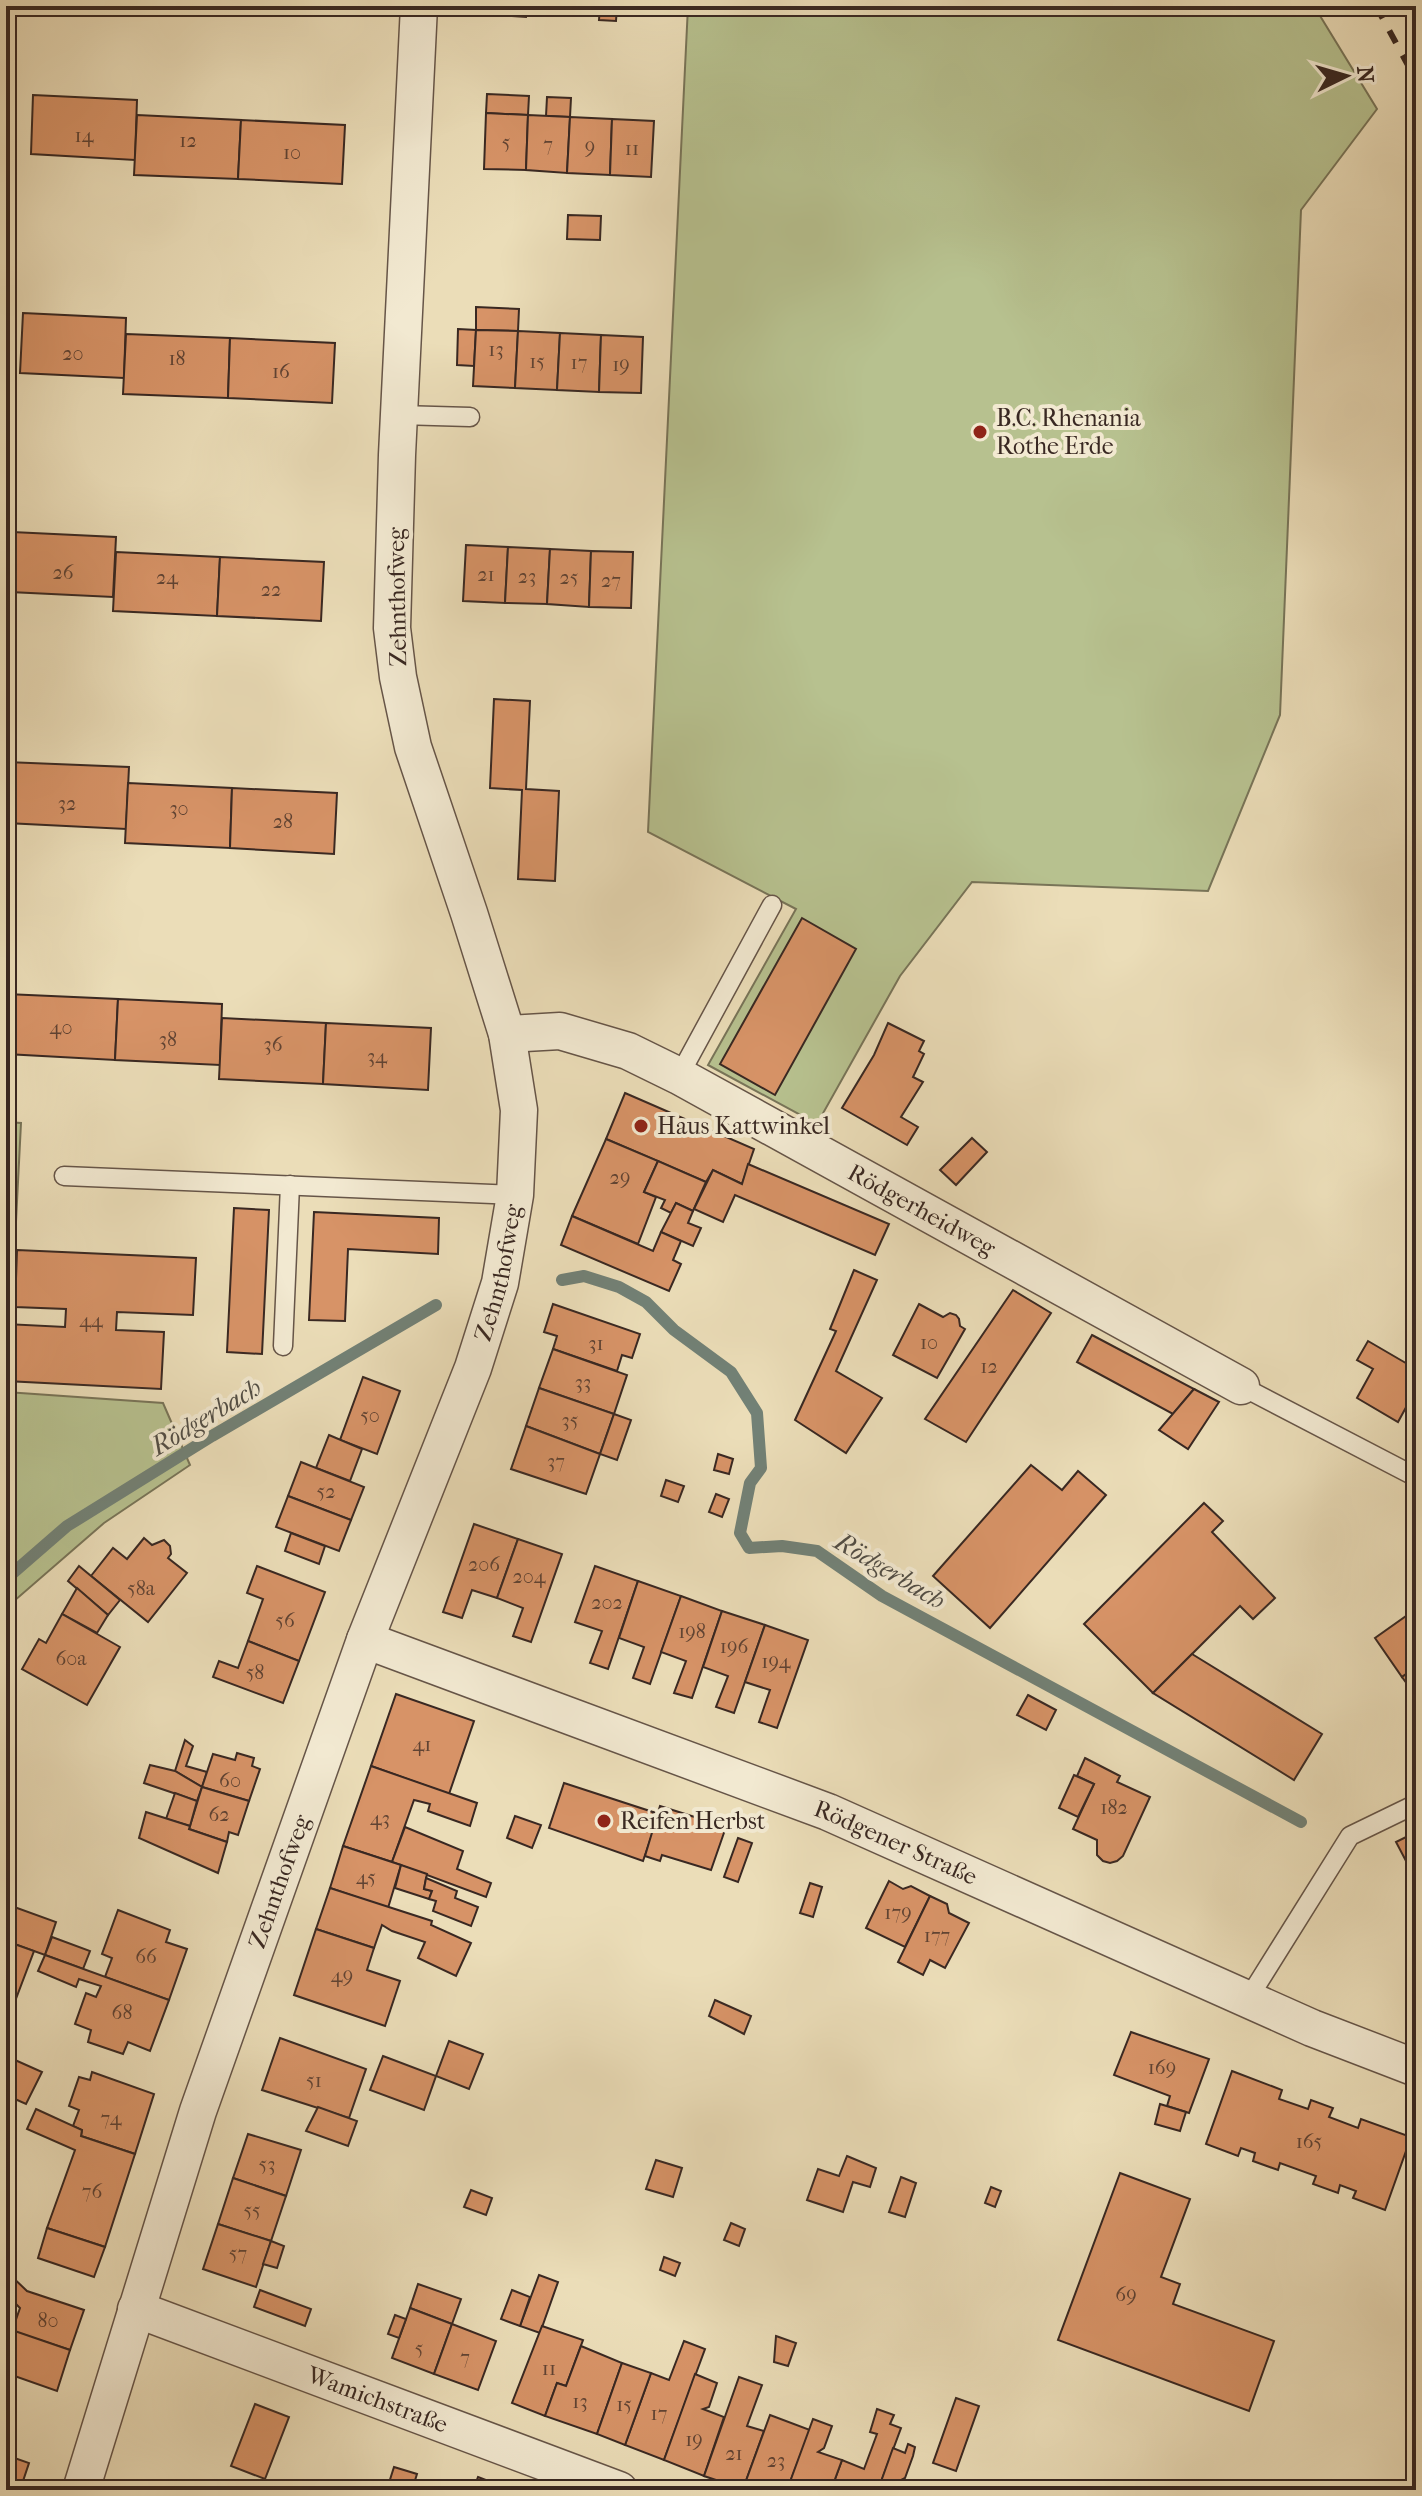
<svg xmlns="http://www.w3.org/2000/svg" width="1422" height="2496" font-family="'IM FELL French Canon',serif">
  <rect width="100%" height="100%" fill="#ebddb8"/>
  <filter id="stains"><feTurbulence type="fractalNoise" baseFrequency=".0025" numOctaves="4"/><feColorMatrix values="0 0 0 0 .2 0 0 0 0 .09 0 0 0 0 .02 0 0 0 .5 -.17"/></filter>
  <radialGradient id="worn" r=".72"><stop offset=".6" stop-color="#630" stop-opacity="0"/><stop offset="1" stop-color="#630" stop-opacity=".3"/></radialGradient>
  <!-- green -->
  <g fill="#b7c18f" stroke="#787458" stroke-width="2">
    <polygon points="688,6 1314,6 1377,109 1301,210 1280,715 1208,891 972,882 900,976 817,1124 708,1065 796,909 648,832"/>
    <polygon points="6,1122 21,1123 12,1300 6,1300"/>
    <polygon points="6,1392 163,1403 190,1465 104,1523 14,1601 6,1620"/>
  </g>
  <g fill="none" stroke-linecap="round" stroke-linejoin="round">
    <!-- stream -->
    <g stroke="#728176" stroke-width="12">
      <polyline points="562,1280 584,1276 619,1287 646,1302 674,1330 731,1372 757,1413 761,1468 750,1483 740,1533 749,1548 782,1546 817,1551 882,1596 1301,1822"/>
      <polyline points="6,1579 67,1526 212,1436 436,1305"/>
    </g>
  </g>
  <!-- building -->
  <g fill="#d79367" stroke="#392822" stroke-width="2">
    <polygon points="485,6 527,6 526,17 484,14"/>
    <polygon points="600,6 617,6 616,21 599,20"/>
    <polygon points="487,94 529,96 528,115 486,113"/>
    <polygon points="33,95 137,100 135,160 31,154"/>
    <polygon points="547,97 571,98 570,117 546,116"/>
    <polygon points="486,113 528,115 526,170 484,169"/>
    <polygon points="137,115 241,120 238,179 134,175"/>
    <polygon points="528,115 570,117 567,173 526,170"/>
    <polygon points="570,117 612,119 610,175 567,173"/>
    <polygon points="612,119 654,121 651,177 610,175"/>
    <polygon points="241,120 345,125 342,184 238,179"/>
    <polygon points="568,215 601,216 600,240 567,239"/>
    <polygon points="476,307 519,309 518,331 476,330"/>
    <polygon points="23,313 126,318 124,378 20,373"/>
    <polygon points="458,329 476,330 474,366 457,365"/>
    <polygon points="476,330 518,331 515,388 473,386"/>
    <polygon points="518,331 560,333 557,390 515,388"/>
    <polygon points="560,333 601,335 599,392 557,390"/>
    <polygon points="126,334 230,338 228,398 123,394"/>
    <polygon points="601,335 643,337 641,393 599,392"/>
    <polygon points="230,338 335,343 332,403 228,398"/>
    <polygon points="12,532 116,537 113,597 10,592"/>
    <polygon points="466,545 508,547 505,603 463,601"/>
    <polygon points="508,547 550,549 547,604 505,603"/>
    <polygon points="550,549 591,551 589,607 547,604"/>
    <polygon points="591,551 633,552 631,608 589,607"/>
    <polygon points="116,552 220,557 217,616 113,611"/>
    <polygon points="220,557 324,562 321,621 217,616"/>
    <polygon points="494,699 530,701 526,789 559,791 555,881 518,879 522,790 490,788"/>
    <polygon points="6,762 129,767 126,829 6,823"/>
    <polygon points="128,783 232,788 230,848 125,843"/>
    <polygon points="232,788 337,793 334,854 230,848"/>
    <polygon points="802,918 856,949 775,1095 720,1064"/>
    <polygon points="6,994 118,999 115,1060 6,1054"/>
    <polygon points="118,999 222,1004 220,1065 115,1060"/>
    <polygon points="222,1018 326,1023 323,1084 219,1079"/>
    <polygon points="326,1023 431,1028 428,1090 323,1084"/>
    <polygon points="888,1023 924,1041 919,1051 924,1054 913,1077 923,1082 901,1117 918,1127 907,1145 842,1108 874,1055"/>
    <polygon points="625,1093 754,1149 742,1184 713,1170 706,1182 606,1139"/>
    <polygon points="972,1138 987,1152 956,1185 940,1170"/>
    <polygon points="606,1139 658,1161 644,1192 656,1197 638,1244 572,1216"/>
    <polygon points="658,1161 706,1182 693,1211 676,1203 671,1213 661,1208 665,1200 644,1192"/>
    <polygon points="748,1164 889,1224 875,1255 735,1195 723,1222 694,1209 713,1170 742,1184"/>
    <polygon points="676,1203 693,1211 688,1223 701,1228 693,1246 661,1232"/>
    <polygon points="234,1208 269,1210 262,1354 227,1352"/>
    <polygon points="314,1212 439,1218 438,1254 348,1249 345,1321 309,1320"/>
    <polygon points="572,1216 653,1251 661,1232 681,1241 673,1260 681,1264 669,1291 561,1245"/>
    <polygon points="17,1250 196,1258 193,1315 117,1312 116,1330 164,1332 161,1389 6,1381 6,1324 65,1327 66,1309 15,1307"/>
    <polygon points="854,1270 877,1280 836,1371 882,1398 846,1453 795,1420 836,1331 830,1329"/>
    <polygon points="1013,1290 1051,1313 966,1442 925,1419"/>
    <polygon points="553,1304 640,1334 632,1358 622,1355 617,1371 553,1349 557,1336 544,1332"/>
    <polygon points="919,1304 943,1317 950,1313 956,1315 959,1319 960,1326 965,1329 937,1378 893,1355"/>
    <polygon points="1092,1335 1194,1389 1173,1414 1077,1362"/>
    <polygon points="1368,1341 1416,1369 1416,1389 1398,1422 1357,1398 1373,1369 1357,1360"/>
    <polygon points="553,1349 627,1375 614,1414 539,1388"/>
    <polygon points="363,1377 400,1391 377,1454 340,1440"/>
    <polygon points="539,1388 614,1414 600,1454 526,1426"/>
    <polygon points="1194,1389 1219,1402 1188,1449 1159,1430"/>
    <polygon points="614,1414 631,1420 617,1460 600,1454"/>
    <polygon points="526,1426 600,1454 586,1494 511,1469"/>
    <polygon points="329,1435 362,1449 350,1481 316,1468"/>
    <polygon points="718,1454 733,1459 729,1474 714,1470"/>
    <polygon points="301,1462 364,1487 351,1520 288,1496"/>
    <polygon points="1031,1465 1062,1490 1078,1471 1106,1495 990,1628 933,1576"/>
    <polygon points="666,1480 684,1486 678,1502 661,1496"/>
    <polygon points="716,1494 729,1499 722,1517 709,1512"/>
    <polygon points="288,1496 351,1520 339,1551 276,1527"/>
    <polygon points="1204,1503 1223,1521 1212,1532 1275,1598 1253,1619 1240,1606 1153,1693 1084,1624"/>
    <polygon points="474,1524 518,1539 497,1598 472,1590 462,1618 443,1612"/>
    <polygon points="291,1533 325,1546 319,1564 285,1551"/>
    <polygon points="144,1538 152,1545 164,1540 170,1546 171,1554 168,1558 187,1573 148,1622 91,1576 113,1548 127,1559"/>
    <polygon points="518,1539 562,1554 531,1642 513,1636 523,1608 497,1598"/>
    <polygon points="79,1566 120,1600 108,1615 68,1581"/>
    <polygon points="257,1566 325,1592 299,1661 248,1641 263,1599 247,1593"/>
    <polygon points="595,1566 638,1581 608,1669 590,1663 602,1631 575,1622"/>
    <polygon points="638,1581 681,1596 650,1684 633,1678 644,1647 619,1638"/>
    <polygon points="77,1588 108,1615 97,1633 62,1614"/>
    <polygon points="681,1596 722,1611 692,1698 674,1693 686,1661 661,1652"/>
    <polygon points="1416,1609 1416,1667 1402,1677 1375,1638"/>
    <polygon points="722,1611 765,1625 734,1713 716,1707 728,1676 703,1667"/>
    <polygon points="62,1614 120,1647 87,1705 22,1669 39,1639 46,1643"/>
    <polygon points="765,1625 808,1640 777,1728 759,1722 770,1690 745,1682"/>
    <polygon points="248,1641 299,1661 283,1703 213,1677 219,1661 238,1668"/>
    <polygon points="1192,1654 1322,1734 1294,1780 1153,1693"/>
    <polygon points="1416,1667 1416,1694 1415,1695 1402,1677"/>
    <polygon points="396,1694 474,1721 449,1794 371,1766"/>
    <polygon points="1028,1695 1056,1710 1046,1730 1017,1715"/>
    <polygon points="185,1740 193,1746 186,1766 207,1772 202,1787 175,1771"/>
    <polygon points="237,1753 254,1758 252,1766 260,1769 249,1801 202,1787 213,1754 235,1760"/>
    <polygon points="1085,1758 1120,1776 1117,1782 1150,1797 1123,1856 1117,1861 1110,1863 1103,1861 1097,1855 1097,1840 1073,1829 1094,1784 1077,1776"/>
    <polygon points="150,1765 175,1771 202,1787 197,1801 144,1783"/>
    <polygon points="371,1766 477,1803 470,1826 428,1811 430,1804 414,1800 392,1862 343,1846"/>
    <polygon points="1074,1775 1094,1784 1078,1817 1059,1808"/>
    <polygon points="564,1783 659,1814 643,1861 549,1828"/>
    <polygon points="202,1787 249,1801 238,1835 229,1832 227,1842 189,1829"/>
    <polygon points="175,1793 197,1801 190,1826 166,1819"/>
    <polygon points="660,1806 726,1827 711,1870 662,1855 660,1861 645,1856"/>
    <polygon points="146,1812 190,1826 189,1829 227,1842 218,1873 139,1838"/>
    <polygon points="515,1816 541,1825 532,1848 507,1838"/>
    <polygon points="405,1827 463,1851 457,1869 491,1883 486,1897 392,1862"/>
    <polygon points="1416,1832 1416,1880 1396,1842"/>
    <polygon points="738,1838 752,1843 738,1882 724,1877"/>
    <polygon points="343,1846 401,1865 388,1908 330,1888"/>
    <polygon points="401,1865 427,1874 424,1889 432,1891 429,1899 395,1888"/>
    <polygon points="426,1878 457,1891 455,1898 478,1907 471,1926 433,1911 436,1901 429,1899 432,1891 424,1889"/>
    <polygon points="889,1881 903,1889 911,1886 930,1896 905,1947 866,1928"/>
    <polygon points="810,1883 822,1887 813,1917 800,1913"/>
    <polygon points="330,1888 432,1921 431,1925 471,1943 456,1976 418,1958 425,1942 392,1931 382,1925 374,1948 316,1929"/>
    <polygon points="930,1896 947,1904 949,1913 969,1923 945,1968 930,1960 923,1975 898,1962"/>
    <polygon points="6,1904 56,1922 45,1955 6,1941"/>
    <polygon points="118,1910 170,1930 166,1942 187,1949 169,2000 105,1977 112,1958 102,1954"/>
    <polygon points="316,1929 374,1948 367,1970 400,1981 385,2026 294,1995"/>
    <polygon points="52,1937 90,1951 83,1969 45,1955"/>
    <polygon points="6,1941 34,1951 14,2004 6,2001"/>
    <polygon points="45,1955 169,2000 150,2051 128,2042 123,2054 88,2042 91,2030 75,2024 86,1993 96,1997 101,1986 79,1979 76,1987 38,1971"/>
    <polygon points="715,2000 751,2016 744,2034 709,2016"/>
    <polygon points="1131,2032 1209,2059 1189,2113 1167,2106 1170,2096 1114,2075"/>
    <polygon points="280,2038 366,2069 349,2118 262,2090"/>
    <polygon points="449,2041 483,2054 469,2089 436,2076"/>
    <polygon points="6,2056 42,2072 26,2104 6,2095"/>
    <polygon points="383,2056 436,2076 424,2110 370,2090"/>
    <polygon points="1232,2071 1282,2090 1279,2099 1308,2109 1311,2100 1333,2108 1329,2117 1358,2128 1361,2119 1411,2137 1385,2210 1353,2198 1356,2191 1340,2185 1338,2193 1313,2184 1316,2176 1280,2163 1278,2170 1253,2161 1255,2153 1241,2148 1238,2156 1206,2144"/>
    <polygon points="92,2072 154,2094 135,2154 81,2136 82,2130 73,2126 79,2110 69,2106 79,2077 90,2080"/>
    <polygon points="1160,2104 1186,2112 1180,2131 1155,2124"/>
    <polygon points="318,2107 357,2121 348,2146 306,2131"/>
    <polygon points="36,2109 82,2130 81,2136 135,2154 105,2247 47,2228 75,2150 27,2129"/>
    <polygon points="248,2134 301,2150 286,2196 233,2178"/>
    <polygon points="847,2156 876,2168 870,2187 853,2182 843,2212 807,2200 818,2169 839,2176"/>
    <polygon points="656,2160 682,2168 673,2197 646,2189"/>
    <polygon points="1120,2173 1190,2199 1161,2277 1180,2284 1173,2304 1274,2341 1249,2411 1058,2340"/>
    <polygon points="901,2177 916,2183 905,2217 889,2212"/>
    <polygon points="233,2178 286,2196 271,2241 218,2224"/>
    <polygon points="991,2187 1001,2191 995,2207 985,2203"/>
    <polygon points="471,2190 492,2198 486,2215 464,2207"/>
    <polygon points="731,2223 745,2229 739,2246 724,2240"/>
    <polygon points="218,2224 271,2241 256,2287 203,2269"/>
    <polygon points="47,2228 105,2247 94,2277 38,2258"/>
    <polygon points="271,2241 284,2246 277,2268 263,2264"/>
    <polygon points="664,2257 680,2263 675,2276 660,2270"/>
    <polygon points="6,2271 27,2291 84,2310 70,2350 12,2331 20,2308 6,2294"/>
    <polygon points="539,2275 558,2282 540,2333 520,2326"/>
    <polygon points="418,2284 461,2299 452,2324 410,2308"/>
    <polygon points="260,2290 311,2309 305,2326 254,2307"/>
    <polygon points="512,2290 530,2297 520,2326 501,2319"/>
    <polygon points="410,2308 452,2324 434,2374 392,2358"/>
    <polygon points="395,2315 406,2319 399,2338 388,2334"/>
    <polygon points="452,2324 496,2341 478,2390 434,2374"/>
    <polygon points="542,2326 583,2340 566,2386 557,2383 545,2416 512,2403"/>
    <polygon points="6,2328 70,2350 57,2391 6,2373"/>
    <polygon points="776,2336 796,2343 788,2366 774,2362"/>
    <polygon points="684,2341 705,2349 664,2460 625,2445 651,2373 669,2380"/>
    <polygon points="581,2346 622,2363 597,2434 545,2416 557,2383 566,2386"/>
    <polygon points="622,2363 651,2373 625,2445 597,2434"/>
    <polygon points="695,2374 717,2383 709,2407 703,2409 724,2417 704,2476 664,2460"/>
    <polygon points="739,2377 762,2385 747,2426 764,2431 743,2489 704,2476"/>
    <polygon points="956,2398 979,2406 956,2471 933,2463"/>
    <polygon points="255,2404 289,2417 265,2479 231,2466"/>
    <polygon points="877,2409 894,2415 890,2424 901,2428 878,2490 831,2490 842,2460 864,2469 877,2434 870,2432"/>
    <polygon points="770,2415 810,2430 787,2490 745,2490 743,2489"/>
    <polygon points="813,2419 832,2426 824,2448 818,2452 842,2460 831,2490 787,2490"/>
    <polygon points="908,2444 915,2447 913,2456 905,2478 897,2482 919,2490 878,2490 893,2448 905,2453"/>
    <polygon points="6,2455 29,2463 20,2490 6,2490"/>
    <polygon points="394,2467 417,2474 412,2490 387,2489"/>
    <polygon points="478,2477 509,2489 508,2490 473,2490"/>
  </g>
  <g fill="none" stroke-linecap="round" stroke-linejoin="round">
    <!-- lane casing -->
    <g stroke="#665548" stroke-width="21">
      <g id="lane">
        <polyline points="399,415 470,417"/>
        <polyline points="679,1076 772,905"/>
        <polyline points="64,1176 515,1195"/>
        <polyline points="283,1346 290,1185"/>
        <polyline points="1241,1386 1416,1477"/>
        <polyline points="1248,1999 1350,1836 1416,1804"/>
      </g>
    </g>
    <!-- street casing -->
    <g stroke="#665548" stroke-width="39">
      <g id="street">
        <path id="s1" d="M507,1034L560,1031L628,1051L679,1076L1241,1386"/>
        <path id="s2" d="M365,1640L828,1812L1312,2028L1416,2068"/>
        <path id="s3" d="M136,2309L619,2490"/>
        <path id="s4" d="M81,2490L198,2111L365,1640L473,1368L500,1283L515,1195L519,1110L507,1034L469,913L413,747L398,677L392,628L397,455L419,6"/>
      </g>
    </g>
    <!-- lane -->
    <use href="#lane" stroke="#f2e9d1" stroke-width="18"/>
    <!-- street -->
    <use href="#street" stroke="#f2e9d1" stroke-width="36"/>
    <!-- rail -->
    <polyline stroke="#392822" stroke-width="6" stroke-dasharray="14 14" stroke-linecap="butt" points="1376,6 1416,80"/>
  </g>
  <!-- markers -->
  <g fill="#8f2418" stroke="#f2e9d1" stroke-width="3">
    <circle cx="980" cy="432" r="8"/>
    <circle cx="641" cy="1126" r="8"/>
    <circle cx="604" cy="1821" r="8"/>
  </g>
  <g text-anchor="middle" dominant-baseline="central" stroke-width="8" stroke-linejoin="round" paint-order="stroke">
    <!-- number labels -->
    <g font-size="20" fill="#604333">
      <text x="84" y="135">14</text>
      <text x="188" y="140">12</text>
      <text x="506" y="142">5</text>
      <text x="548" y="144">7</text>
      <text x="590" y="146">9</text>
      <text x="632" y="148">11</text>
      <text x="292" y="152">10</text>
      <text x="496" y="349">13</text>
      <text x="73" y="353">20</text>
      <text x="177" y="358">18</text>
      <text x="537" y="361">15</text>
      <text x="579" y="362">17</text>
      <text x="621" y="364">19</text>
      <text x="281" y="371">16</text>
      <text x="63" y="572">26</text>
      <text x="486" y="574">21</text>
      <text x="527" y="576">23</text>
      <text x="167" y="577">24</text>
      <text x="569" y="577">25</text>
      <text x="611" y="580">27</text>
      <text x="271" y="589">22</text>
      <text x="67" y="803">32</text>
      <text x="179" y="808">30</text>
      <text x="283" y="821">28</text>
      <text x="61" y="1027">40</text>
      <text x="168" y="1039">38</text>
      <text x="273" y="1044">36</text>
      <text x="377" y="1056">34</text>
      <text x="620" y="1177">29</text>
      <text x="91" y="1320">44</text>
      <text x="929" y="1342">10</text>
      <text x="596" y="1343">31</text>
      <text x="989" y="1366">12</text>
      <text x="583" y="1382">33</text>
      <text x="370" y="1415">50</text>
      <text x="570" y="1420">35</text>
      <text x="556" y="1461">37</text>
      <text x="326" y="1491">52</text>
      <text x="484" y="1564">206</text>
      <text x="529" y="1576">204</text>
      <text x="141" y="1588">58a</text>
      <text x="607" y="1602">202</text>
      <text x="285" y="1620">56</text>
      <text x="692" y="1631">198</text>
      <text x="734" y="1646">196</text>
      <text x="71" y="1658">60a</text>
      <text x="776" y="1661">194</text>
      <text x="255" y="1672">58</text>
      <text x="422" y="1744">41</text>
      <text x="230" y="1780">60</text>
      <text x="1114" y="1807">182</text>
      <text x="219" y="1814">62</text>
      <text x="380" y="1818">43</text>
      <text x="366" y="1877">45</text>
      <text x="898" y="1912">179</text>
      <text x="937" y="1935">177</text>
      <text x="146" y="1956">66</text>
      <text x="342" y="1975">49</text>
      <text x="122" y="2012">68</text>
      <text x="1162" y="2067">169</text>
      <text x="314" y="2080">51</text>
      <text x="111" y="2118">74</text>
      <text x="1309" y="2141">165</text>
      <text x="267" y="2164">53</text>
      <text x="92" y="2191">76</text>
      <text x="252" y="2210">55</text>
      <text x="238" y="2253">57</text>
      <text x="1126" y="2294">69</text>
      <text x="48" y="2320">80</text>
      <text x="419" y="2348">5</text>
      <text x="465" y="2357">7</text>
      <text x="549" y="2368">11</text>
      <text x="580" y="2401">13</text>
      <text x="624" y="2404">15</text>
      <text x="659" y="2413">17</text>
      <text x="694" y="2439">19</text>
      <text x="734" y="2453">21</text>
      <text x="776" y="2460">23</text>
    </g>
    <!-- poi labels -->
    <g font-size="24" fill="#392822" stroke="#f2e9d1" text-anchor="start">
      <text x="996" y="418">B.C. Rhenania<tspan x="996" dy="28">Rothe Erde</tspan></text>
      <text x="657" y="1126">Haus Kattwinkel</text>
      <text x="620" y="1821">Reifen Herbst</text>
    </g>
    <!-- street labels -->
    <g font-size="24" fill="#392822" stroke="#f2e9d1">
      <text transform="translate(397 597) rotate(-91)">Zehnthofweg</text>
      <text stroke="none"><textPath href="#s1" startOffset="458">Rödgerheidweg</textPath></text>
      <text stroke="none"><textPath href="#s4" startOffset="1288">Zehnthofweg</textPath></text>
      <text stroke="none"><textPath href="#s2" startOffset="568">Rödgener Straße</textPath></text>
      <text stroke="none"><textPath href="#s4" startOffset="640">Zehnthofweg</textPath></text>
      <text stroke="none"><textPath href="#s3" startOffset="258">Wamichstraße</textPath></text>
    </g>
    <!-- water labels -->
    <g font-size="26" font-style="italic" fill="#514d45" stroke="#f2e9d1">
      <text transform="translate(206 1417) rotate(-31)">Rödgerbach</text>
      <text transform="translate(890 1571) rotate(31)">Rödgerbach</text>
    </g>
  </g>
  <!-- margin -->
  <rect width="1422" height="2496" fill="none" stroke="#ebddb8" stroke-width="32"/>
  <rect x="8" y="8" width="1406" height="2480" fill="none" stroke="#392822" stroke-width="4"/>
  <rect x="16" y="16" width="1390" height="2464" fill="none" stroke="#392822" stroke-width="2"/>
  <!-- north arrow -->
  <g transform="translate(1346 76) rotate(85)" stroke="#f2e9d1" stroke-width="6" paint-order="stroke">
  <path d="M0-6L14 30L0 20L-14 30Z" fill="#392822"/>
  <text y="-12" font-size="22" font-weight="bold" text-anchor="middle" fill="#392822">N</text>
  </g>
  <rect width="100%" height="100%" filter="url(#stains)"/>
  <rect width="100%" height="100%" fill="url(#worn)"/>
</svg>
